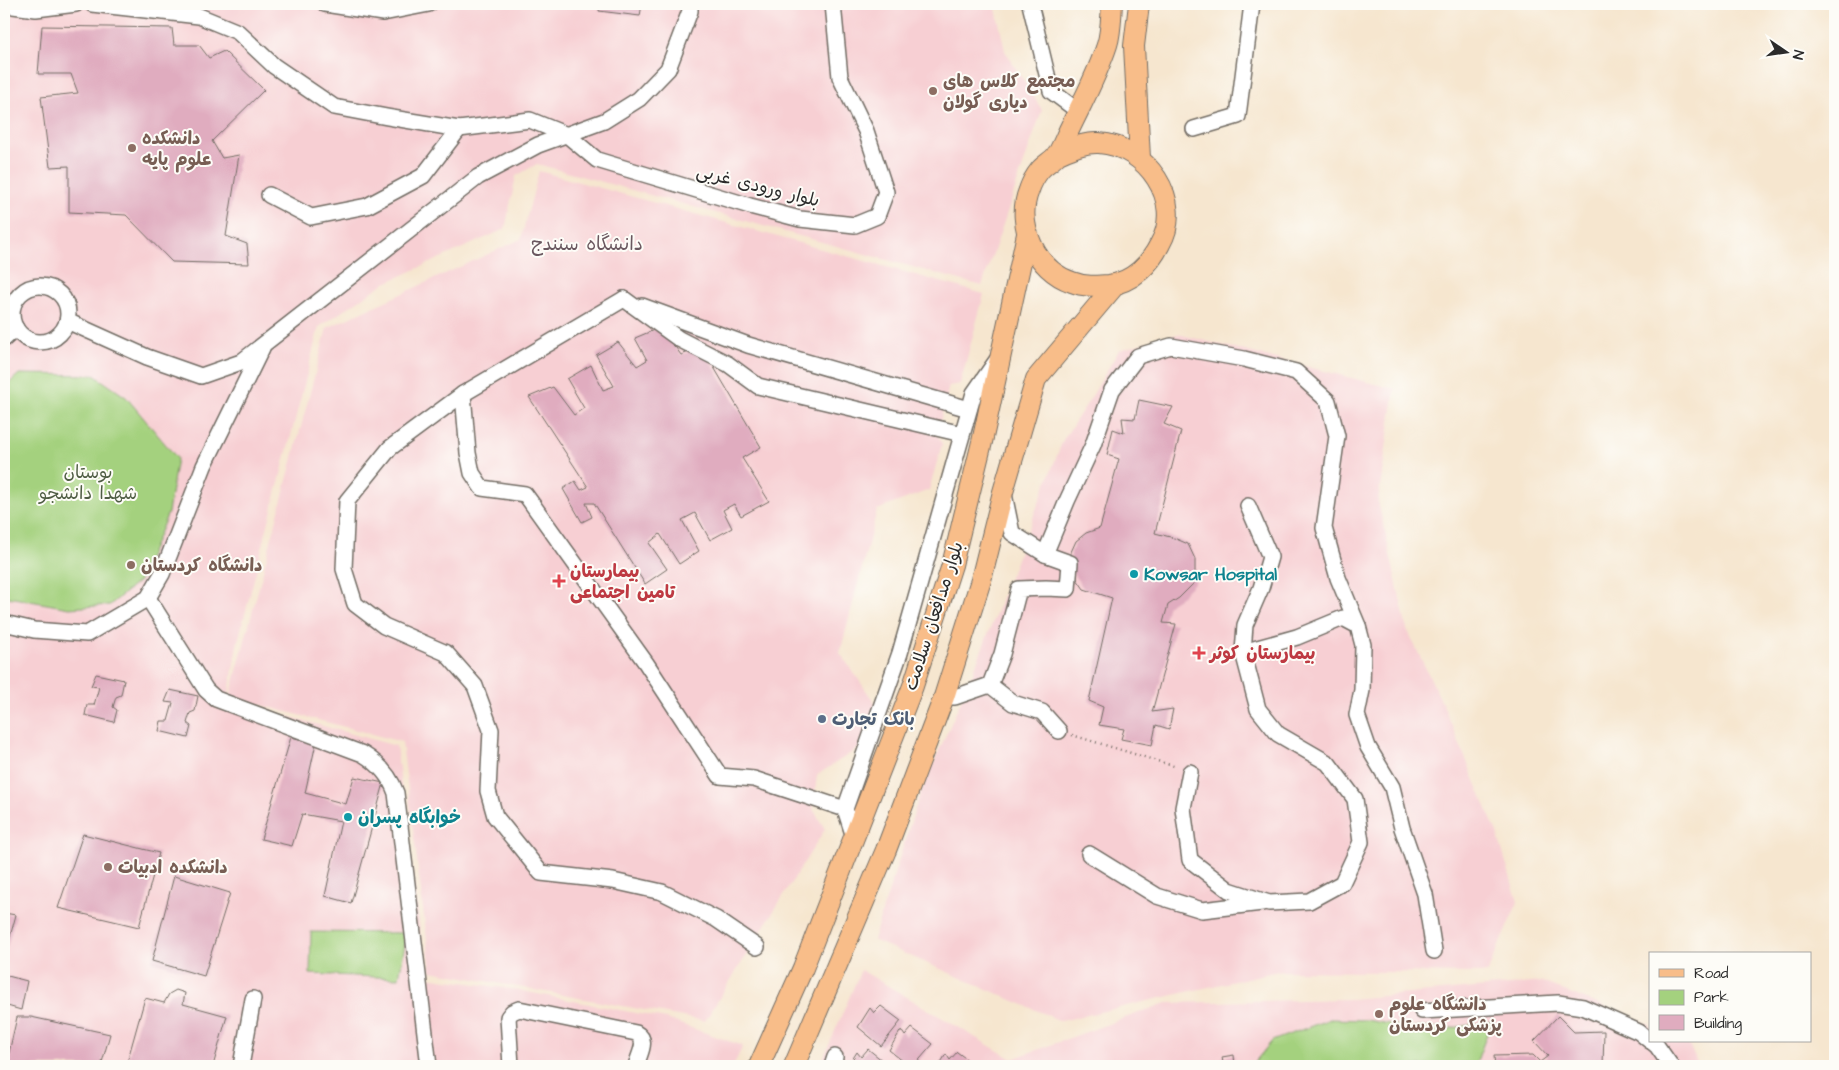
<svg xmlns="http://www.w3.org/2000/svg" width="1839" height="1070" font-family="'Architects Daughter','Playpen Sans Arabic',sans-serif">
  <rect width="100%" height="100%" fill="#fdfcf7"/>
  <filter id="ink" filterUnits="userSpaceOnUse"><feTurbulence type="fractalNoise" baseFrequency=".02" numOctaves="2"/><feDisplacementMap in="SourceGraphic" scale="10" xChannelSelector="R" yChannelSelector="G"/><feConvolveMatrix kernelMatrix="1 2 1 2 8 2 1 2 1" color-interpolation-filters="sRGB"/></filter>
  <filter id="wash" filterUnits="userSpaceOnUse"><feTurbulence type="fractalNoise" baseFrequency=".0096" numOctaves="4" result="noise"/><feDisplacementMap in="SourceGraphic" scale="20" xChannelSelector="R" yChannelSelector="G"/><feGaussianBlur stdDeviation="1.12" result="paint"/><feColorMatrix in="noise" values="0 0 0 0 0 0 0 0 0 0 0 0 0 0 0 0 0 1.4 0 .05"/><feComposite in="paint" operator="in"/></filter>
  <g filter="url(#wash)">
    <rect width="100%" height="100%" fill="#f6e6cf"/>
    <!-- built -->
    <g fill="#f7cfd3">
      <polygon points="4,4 995,4 1005,51 1042,110 982,286 537,164 516,176 505,229 383,284 319,327 237,645 228,700 396,746 426,977 512,989 666,1019 743,1046 733,1066 4,1066"/>
      <polygon points="539,171 984,294 960,384 949,386 937,434 942,444 929,490 877,510 840,653 877,706 868,742 817,775 813,809 825,829 705,1021 431,971 402,742 230,697 327,328 521,239"/>
      <polygon points="1178,334 1395,389 1378,501 1407,629 1444,707 1497,833 1518,902 1487,973 1278,971 1061,1021 873,940 920,794 971,678 1063,440 1092,396 1119,350"/>
      <polygon points="861,970 1012,1059 1166,1003 1351,999 1542,982 1650,1025 1650,1041 1687,1041 1699,1066 820,1066"/>
    </g>
    <!-- green -->
    <g fill="#a4d17e" stroke="#687e54">
      <polygon points="19,374 94,375 126,397 177,458 168,513 139,581 110,605 69,608 8,597 4,592 4,388"/>
      <polygon points="311,932 407,933 399,978 310,974"/>
      <polygon points="1330,1019 1366,1020 1407,1027 1452,1028 1492,1021 1475,1066 1257,1066 1253,1064 1272,1041"/>
    </g>
    <g id="blocks">
      <!-- building -->
      <g fill="#e0acbf">
        <polygon points="600,4 642,4 640,16 599,11"/>
        <polygon points="42,26 172,28 174,45 199,45 209,58 224,51 264,90 212,141 222,158 239,155 226,236 247,244 249,264 172,262 126,215 69,212 69,166 50,167 41,97 78,93 71,74 38,74"/>
        <polygon points="661,327 681,355 702,347 761,447 742,458 769,501 741,516 734,504 723,510 732,528 710,540 695,513 682,520 699,551 679,564 660,534 649,543 667,569 645,584 594,503 586,503 592,517 582,522 563,489 575,481 581,490 588,487 529,397 553,387 574,415 584,408 567,379 591,365 603,390 614,386 596,355 618,342 637,366 647,360 635,338"/>
        <polygon points="1139,400 1173,407 1164,424 1181,431 1155,533 1174,538 1188,544 1195,559 1195,582 1179,598 1168,605 1163,623 1176,624 1152,712 1173,709 1169,729 1156,725 1152,745 1121,739 1124,729 1099,725 1103,707 1089,701 1112,598 1084,589 1070,569 1071,552 1076,541 1086,533 1100,528 1119,459 1107,455 1113,429 1124,433 1122,418 1135,419"/>
        <polygon points="96,674 124,680 121,695 116,697 113,707 117,710 114,722 85,715 87,705 94,705 99,687 91,686"/>
        <polygon points="170,690 198,696 195,711 190,713 187,723 191,726 188,738 159,731 161,721 168,721 173,703 165,702"/>
        <polygon points="291,737 316,743 305,793 346,804 354,777 384,783 351,903 325,896 341,821 302,814 292,846 261,839"/>
        <polygon points="83,834 159,853 139,927 58,908"/>
        <polygon points="174,876 230,893 204,976 152,961"/>
        <polygon points="4,904 7,904 4,913 16,915 4,958"/>
        <polygon points="4,975 27,981 21,1010 4,1005"/>
        <polygon points="176,990 185,993 183,1004 227,1016 213,1066 126,1066 145,998 164,1003 169,994"/>
        <polygon points="881,1006 901,1021 881,1046 858,1027 870,1008 874,1013"/>
        <polygon points="1558,1016 1574,1032 1604,1031 1603,1066 1495,1066 1494,1056 1533,1055 1540,1062 1548,1056 1534,1041"/>
        <polygon points="17,1017 31,1017 110,1034 101,1066 6,1066"/>
        <polygon points="912,1028 933,1044 914,1066 909,1066 889,1050 901,1030 905,1036"/>
        <polygon points="868,1049 888,1065 887,1066 848,1066 857,1052 861,1057"/>
        <polygon points="957,1052 976,1066 939,1066 946,1054 950,1060"/>
        <polygon points="1234,1055 1235,1066 1209,1066 1209,1063 1223,1063 1222,1057"/>
      </g>
    </g>
  </g>
  <g filter="url(#ink)">
    <use href="#blocks" fill-opacity="0" stroke="#726c64" stroke-width="1"/>
    <g fill="none" stroke-linecap="round" stroke-linejoin="round">
      <!-- minor casing -->
      <g stroke="#726c64" stroke-width="18">
        <g id="minor">
          <polyline points="11,4 13,6 36,9 76,4"/>
          <polyline points="92,4 199,16 238,32 274,66 334,107 387,117 459,129 530,120 567,135 597,160 750,206 800,219 855,225 877,216 886,192 866,131 840,77 833,4"/>
          <polyline points="325,4 383,13 429,4"/>
          <polyline points="1030,4 1051,91 1078,111"/>
          <polyline points="1194,129 1238,116 1252,4"/>
          <polyline points="269,195 311,217 367,206 423,176 459,129"/>
          <circle cx="40" cy="314" r="28"/>
          <polyline points="624,299 463,394 468,453 472,473 482,488 525,494 646,663 720,776 754,779 845,809"/>
          <polyline points="624,299 679,339 728,364 758,386 962,434"/>
          <polyline points="642,306 748,345 969,409"/>
          <polyline points="67,321 147,357 201,376 241,362 478,177 538,145 604,121 639,99 668,69 690,11 690,4"/>
          <polyline points="4,339 16,328"/>
          <polyline points="463,394 390,448 347,501 344,569 355,604 384,626 446,653 475,686 491,730 488,791 495,816 541,873 613,881 662,892 716,919 757,947"/>
          <polyline points="1045,554 1067,501 1093,445 1112,390 1138,356 1171,346 1244,359 1296,372 1328,401 1337,436 1324,528 1338,578 1358,626"/>
          <path d="M148,598L206,690L216,699L363,754C378,763 390,776 396,793L429,1066"/>
          <polyline points="4,623 34,630 87,634 148,598 162,574 204,466 262,348"/>
          <polyline points="1243,652 1297,637 1343,618 1358,626 1363,645 1362,690 1357,715 1368,747 1392,787 1402,828 1425,894 1434,951"/>
          <polyline points="990,685 1013,703 1042,712 1059,731"/>
          <polyline points="944,697 955,697 990,685 1002,654 1019,589 1046,588 1068,589 1070,563 1045,554 1012,533 1004,494"/>
          <polyline points="1190,772 1183,808 1190,860 1229,890 1269,903 1309,901 1342,883 1361,842 1355,799 1328,763 1278,734 1258,709 1243,652 1245,625 1261,588 1270,557 1248,506"/>
          <polyline points="854,837 845,809 900,653 974,393 997,360"/>
          <polyline points="1089,854 1157,896 1202,910 1262,903"/>
          <polyline points="1422,1011 1558,1003 1583,1007 1639,1032 1650,1041"/>
          <polyline points="1651,1041 1657,1046 1671,1066"/>
          <polyline points="241,1066 253,999"/>
          <path d="M511,1066L508,1017L512,1012L519,1009L636,1033C649,1040 639,1054 636,1066"/>
          <polyline points="832,1066 835,1057"/>
        </g>
      </g>
      <!-- major casing -->
      <g stroke="#726c64" stroke-width="22">
        <g id="major">
          <polyline points="1139,4 1134,46 1140,158"/>
          <path d="M1056,155C1070,149 1084,142 1099,143C1146,146 1185,201 1160,244C1150,264 1133,282 1109,285C1097,286 1084,287 1072,282C1036,270 1015,225 1029,190C1031,184 1036,175 1040,170C1045,164 1052,161 1057,155C1062,147 1066,136 1070,128C1083,101 1098,73 1107,45C1111,33 1111,17 1112,4"/>
          <polyline points="759,1066 803,968 913,686 952,565 982,442 1027,234"/>
          <polyline points="794,1066 886,850 944,697 981,580 1003,492 1036,379 1116,284"/>
        </g>
      </g>
      <!-- path -->
      <polyline stroke="#726c64" stroke-width="2.5" stroke-dasharray="1 4" stroke-linecap="butt" points="1072,735 1177,767"/>
      <!-- minor -->
      <use href="#minor" stroke="#fff" stroke-width="15"/>
      <!-- major -->
      <use href="#major" stroke="#f8bd89" stroke-width="20"/>
    </g>
  </g>
  <!-- markers -->
  <g fill="#8d6e63" stroke="#fdfcf7" stroke-width="2">
    <circle cx="933" cy="91" r="5"/>
    <circle cx="132" cy="148" r="5"/>
    <circle cx="131" cy="565" r="5"/>
    <circle cx="108" cy="867" r="5"/>
    <circle cx="1379" cy="1014" r="5"/>
  </g>
  <g fill="#0f9aa8" stroke="#fdfcf7" stroke-width="2">
    <circle cx="1134" cy="574" r="5"/>
    <circle cx="348" cy="817" r="5"/>
  </g>
  <g fill="#e0444e" stroke="#fdfcf7" stroke-width="2">
    <path d="M556.5 573.5h5v5h5v5h-5v5h-5v-5h-5v-5h5z"/>
    <path d="M1196.5 645.5h5v5h5v5h-5v5h-5v-5h-5v-5h5z"/>
  </g>
  <circle fill="#5c6f8a" stroke="#fdfcf7" stroke-width="2" cx="822" cy="719" r="5"/>
  <g text-anchor="middle" dominant-baseline="central" stroke-width="4" stroke-linejoin="round" paint-order="stroke">
    <!-- education labels -->
    <g font-size="18" font-weight="bold" fill="#785e54" stroke="#fdfcf7" text-anchor="start">
      <text x="943" y="81">مجتمع کلاس های<tspan x="943" dy="21">دیاری گولان</tspan></text>
      <text x="142" y="138">دانشکده<tspan x="142" dy="21">علوم پایه</tspan></text>
      <text x="141" y="565">دانشگاه کردستان</text>
      <text x="118" y="867">دانشکده ادبیات</text>
      <text x="1389" y="1004">دانشگاه علوم<tspan x="1389" dy="21">پزشکی کردستان</tspan></text>
    </g>
    <!-- street labels -->
    <g font-size="18" fill="#2b2b2b" stroke="#fdfcf7">
      <text transform="translate(758 186) rotate(14)">بلوار ورودی غربی</text>
      <text transform="translate(934 616) rotate(-72)">بلوار مدافعان سلامت</text>
    </g>
    <!-- park labels -->
    <g font-size="18" fill="#4f5d44" stroke="#fdfcf7">
      <text x="88" y="472">بوستان<tspan x="88" dy="21">شهدا دانشجو</tspan></text>
    </g>
    <!-- health labels -->
    <g font-size="18" font-weight="bold" fill="#be3a42" stroke="#fdfcf7" text-anchor="start">
      <text x="570" y="571">بیمارستان<tspan x="570" dy="21">تامین اجتماعی</tspan></text>
      <text x="1210" y="653">بیمارستان کوثر</text>
    </g>
    <!-- culture labels -->
    <g font-size="18" font-weight="bold" fill="#0d838f" stroke="#fdfcf7" text-anchor="start">
      <text x="1144" y="574">Kowsar Hospital</text>
      <text x="358" y="817">خوابگاه پسران</text>
    </g>
    <!-- service labels -->
    <g font-size="18" font-weight="bold" fill="#4e5e75" stroke="#fdfcf7" text-anchor="start">
      <text x="832" y="719">بانک تجارت</text>
    </g>
    <!-- neighbourhood labels -->
    <g font-size="19" fill="#6a585f" stroke="#fdfcf7">
      <text x="587" y="244">دانشگاه سنندج</text>
    </g>
  </g>
  <!-- margin -->
  <rect width="1839" height="1070" fill="none" stroke="#fdfcf7" stroke-width="20"/>
  <!-- legend -->
  <rect x="1649" y="952" width="162" height="90" fill="#fdfcf7" stroke="#a9a8a5"/>
  <rect x="1659" y="969" width="25" height="8" fill="#f8bd89" stroke="#a9a8a5"/>
  <text x="1694" y="978" font-size="15" fill="#2b2b2b">Road</text>
  <rect x="1659" y="990" width="25" height="15" fill="#a4d17e" stroke="#a9a8a5"/>
  <text x="1694" y="1002" font-size="15" fill="#2b2b2b">Park</text>
  <rect x="1659" y="1015" width="25" height="15" fill="#e0acbf" stroke="#a9a8a5"/>
  <text x="1694" y="1028" font-size="15" fill="#2b2b2b">Building</text>
  <!-- north arrow -->
  <g transform="translate(1786 52) rotate(103)" stroke="#fdfcf7" stroke-width="4" paint-order="stroke">
  <path d="M0-4L9 19L0 12L-9 19Z" fill="#2b2b2b"/>
  <text y="-8" font-size="14" font-weight="bold" text-anchor="middle" fill="#2b2b2b">N</text>
  </g>
</svg>
